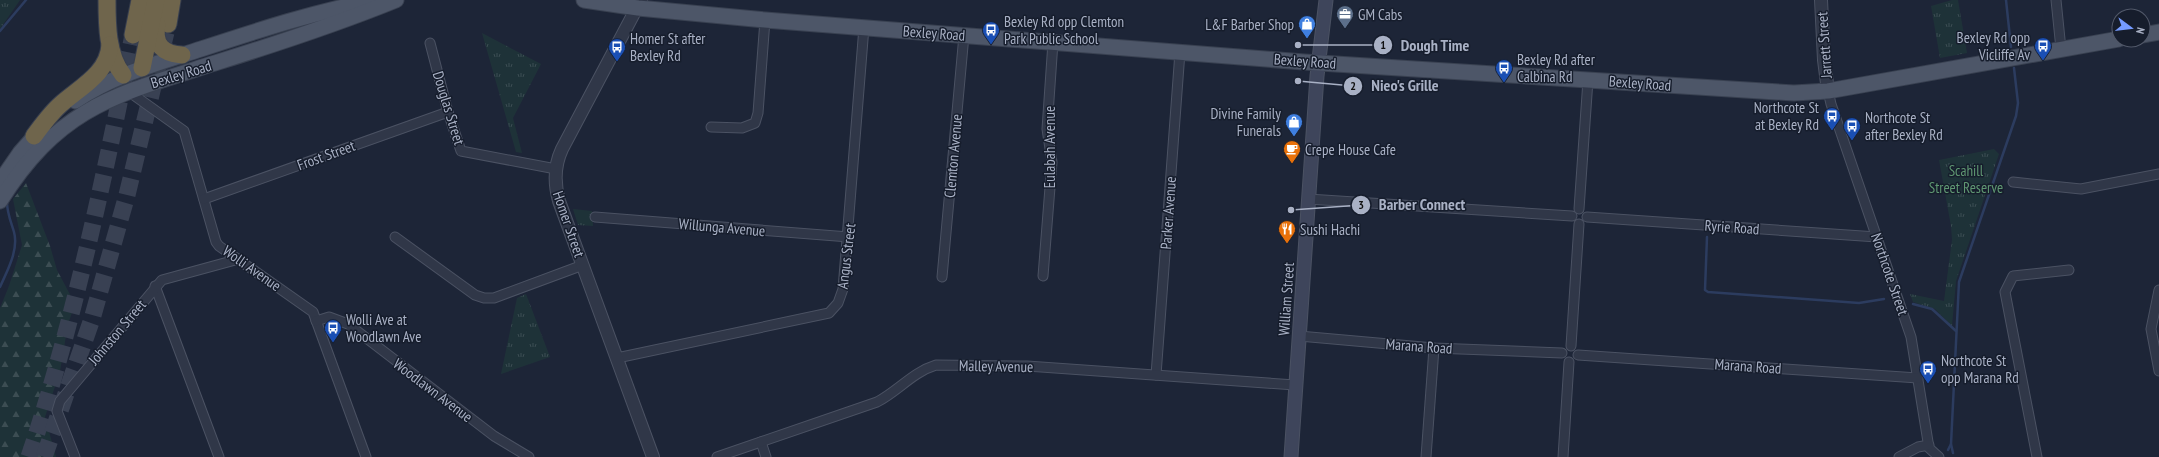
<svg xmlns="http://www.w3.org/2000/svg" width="2159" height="457" font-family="'PT Sans Narrow',sans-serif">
  <defs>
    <pattern id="forest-firs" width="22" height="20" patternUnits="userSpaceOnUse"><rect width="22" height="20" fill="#1e3238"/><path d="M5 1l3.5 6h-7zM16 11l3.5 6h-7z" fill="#3c4d53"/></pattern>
    <pattern id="park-tufts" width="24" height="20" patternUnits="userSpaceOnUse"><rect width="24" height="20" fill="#1e3238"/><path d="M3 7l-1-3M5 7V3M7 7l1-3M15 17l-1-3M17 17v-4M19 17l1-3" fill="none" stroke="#3c4d53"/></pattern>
  </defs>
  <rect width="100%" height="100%" fill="#1d2537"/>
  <!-- forest -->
  <polygon fill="url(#forest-firs)" points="26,183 50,246 57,270 75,304 68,324 60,371 45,417 56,457 0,457 0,308 9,286 22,245 13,199"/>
  <!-- park -->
  <g fill="url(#park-tufts)">
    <polygon points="0,0 20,0 0,29"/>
    <polygon points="1952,0 1958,0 1967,53 1940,58 1931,6"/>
    <polygon points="482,33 541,64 513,118 522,153 516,152"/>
    <polygon points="1994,149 1999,154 1956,281 1952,326 1935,309 1913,302 1910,294 1944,301 1952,240 1951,226 1939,160"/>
    <polygon points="573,209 592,211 593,226 578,225"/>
    <polygon points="526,294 550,357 501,374 517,298"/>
  </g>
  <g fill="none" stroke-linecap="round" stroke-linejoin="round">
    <!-- stream -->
    <g stroke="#2c3c5f" stroke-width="2.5">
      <polyline points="2006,0 2011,47"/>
      <polyline points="0,31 26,0"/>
      <polyline points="1707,237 1705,290 1708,292 1859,303 1884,299"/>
      <path d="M0,287C7,271 19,250 14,232C11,222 7,213 7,202"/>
      <polyline points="1913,304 1932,309 1956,331"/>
      <polyline points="1948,450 1951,444"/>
      <polyline points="1953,453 1951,444 1959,282 2016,116 2018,103 2014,68"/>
    </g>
    <!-- motorway-tunnel -->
    <g stroke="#394153" stroke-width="17" stroke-dasharray="17 8" stroke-linecap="butt">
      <path d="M29,457C75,319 104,177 133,35"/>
      <polyline points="44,457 92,319 127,195 168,24"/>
    </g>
    <!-- minor casing -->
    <g stroke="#4b5263" stroke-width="11">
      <g id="minor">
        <polyline points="2056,0 2061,49"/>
        <polyline points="430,43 448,112 461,151 556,169"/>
        <polyline points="128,91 184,131 216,242 219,246 313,312 366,457"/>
        <polyline points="1828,91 1831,104 1911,337 1929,448 1939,457"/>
        <polyline points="711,127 742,128 755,123 758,113 765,20"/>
        <polyline points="2013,182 2081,189 2159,174"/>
        <polyline points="204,199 448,112"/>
        <polyline points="1308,199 1572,216"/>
        <polyline points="1579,209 1588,80"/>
        <polyline points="595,217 849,237"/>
        <polyline points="1587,217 1877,237"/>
        <polyline points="395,237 475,295 484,298 494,298 583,265"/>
        <polyline points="1043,276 1052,162 1047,129 1053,42"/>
        <polyline points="942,277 964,35"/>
        <polyline points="155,286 219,457"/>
        <polyline points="2159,290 2151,329 2159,371"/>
        <polyline points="316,321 329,317 348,324 494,436 529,457"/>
        <polyline points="1299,336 1434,348 1562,353"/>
        <polyline points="1571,346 1579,224"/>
        <polyline points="1578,355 1918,378"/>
        <polyline points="617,358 829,313 838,303 843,289 864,27"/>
        <polyline points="1156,375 1180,52"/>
        <polyline points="761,442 766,457"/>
        <polyline points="75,457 57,411 60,401 162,280 239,259"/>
        <path d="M717,457L877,402C898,391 913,372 936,365L1027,366L1295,385"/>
        <polyline points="1426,457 1434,348"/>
        <polyline points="1563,457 1569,362"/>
        <polyline points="1899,457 1918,447 1929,445"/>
        <polyline points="2037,457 2005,292 2013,276 2069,270"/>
      </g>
    </g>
    <!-- tertiary casing -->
    <g stroke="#4b5263" stroke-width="14">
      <g id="tertiary">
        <path d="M641,0L562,149C554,166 554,183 559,201L653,457"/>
        <polyline points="1821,0 1824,60 1828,91"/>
      </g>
    </g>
    <!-- secondary casing -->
    <g stroke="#4b5263" stroke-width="15">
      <polyline id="secondary" points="1291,457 1317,76 1326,0"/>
    </g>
    <!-- primary casing -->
    <g stroke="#394151" stroke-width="17">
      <g id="primary">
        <polyline points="584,0 638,8 765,20 1304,62 1794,93 1828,91 2119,39"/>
        <polyline points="2143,35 2159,32"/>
        <path d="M75,101C113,75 158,63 201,49C259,30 317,11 377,0"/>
        <polyline points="0,182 20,153 43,127"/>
        <path d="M0,201C60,106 115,95 215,63C276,44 337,24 396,0"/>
      </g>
    </g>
    <!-- motorway casing -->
    <g stroke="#383f4f" stroke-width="19">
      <g id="motorway">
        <path d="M107,0C107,24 107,55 123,75"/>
        <polyline points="168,24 172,0"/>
        <path d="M157,25C153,44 163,54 182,55"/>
        <polyline points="133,35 140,0"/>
        <polyline points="142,68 156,0"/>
        <path d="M34,136C42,125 50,114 60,105C80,87 108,74 110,45"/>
      </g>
    </g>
    <!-- minor -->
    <use href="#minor" stroke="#303748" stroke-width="9"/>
    <!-- tertiary -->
    <use href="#tertiary" stroke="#303748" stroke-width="12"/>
    <!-- secondary -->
    <use href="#secondary" stroke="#3e455b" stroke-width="13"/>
    <!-- primary -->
    <use href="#primary" stroke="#4d5668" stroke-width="15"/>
    <!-- motorway -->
    <use href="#motorway" stroke="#6f654c" stroke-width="17"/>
  </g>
  <!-- icons -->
  <defs>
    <g id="office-pin" transform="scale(0.9)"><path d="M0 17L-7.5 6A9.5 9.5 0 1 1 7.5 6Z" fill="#5c6f8a" stroke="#161d2c"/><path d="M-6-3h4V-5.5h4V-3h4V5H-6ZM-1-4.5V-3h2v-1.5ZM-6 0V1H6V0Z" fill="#fff"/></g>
    <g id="shop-pin" transform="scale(0.9)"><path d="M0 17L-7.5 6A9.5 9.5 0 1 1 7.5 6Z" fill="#3f7fe0" stroke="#161d2c"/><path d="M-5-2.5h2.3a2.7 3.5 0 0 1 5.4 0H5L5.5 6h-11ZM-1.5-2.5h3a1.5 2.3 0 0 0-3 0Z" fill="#fff"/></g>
    <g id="bus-pin" transform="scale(0.9)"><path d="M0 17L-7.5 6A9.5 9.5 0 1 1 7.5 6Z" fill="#1a4fb4" stroke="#161d2c"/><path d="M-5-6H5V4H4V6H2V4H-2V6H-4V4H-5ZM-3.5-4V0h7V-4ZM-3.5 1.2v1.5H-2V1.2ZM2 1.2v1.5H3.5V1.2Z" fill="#fff"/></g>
    <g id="cafe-pin" transform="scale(0.9)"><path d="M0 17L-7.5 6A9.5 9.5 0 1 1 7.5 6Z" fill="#e8710a" stroke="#161d2c"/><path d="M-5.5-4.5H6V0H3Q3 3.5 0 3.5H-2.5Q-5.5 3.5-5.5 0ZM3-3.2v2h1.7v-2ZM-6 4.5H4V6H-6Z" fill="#fff"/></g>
    <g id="restaurant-pin" transform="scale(0.9)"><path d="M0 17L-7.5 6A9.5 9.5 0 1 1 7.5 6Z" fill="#e8710a" stroke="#161d2c"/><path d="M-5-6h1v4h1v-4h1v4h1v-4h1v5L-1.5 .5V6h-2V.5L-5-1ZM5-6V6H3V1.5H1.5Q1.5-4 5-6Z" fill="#fff"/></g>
  </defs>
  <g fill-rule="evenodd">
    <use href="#office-pin" x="1345" y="14"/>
    <use href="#shop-pin" x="1307" y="24"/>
    <use href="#bus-pin" x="991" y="30"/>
    <use href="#bus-pin" x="2043" y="46"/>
    <use href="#bus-pin" x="617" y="47"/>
    <use href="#bus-pin" x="1504" y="68"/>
    <use href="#bus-pin" x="1832" y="116"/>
    <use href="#shop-pin" x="1294" y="122"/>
    <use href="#bus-pin" x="1852" y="126"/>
    <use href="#cafe-pin" x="1292" y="149"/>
    <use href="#restaurant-pin" x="1287" y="229"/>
    <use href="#bus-pin" x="333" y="328"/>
    <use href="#bus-pin" x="1928" y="369"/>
  </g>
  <g text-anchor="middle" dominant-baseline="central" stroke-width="3" stroke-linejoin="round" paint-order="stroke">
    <!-- poi labels -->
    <g font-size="15" fill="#a9b1c5" stroke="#161d2c" text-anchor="start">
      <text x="1358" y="14">GM Cabs</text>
      <text x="1004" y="21">Bexley Rd opp Clemton<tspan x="1004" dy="17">Park Public School</tspan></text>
      <text x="1294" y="24" text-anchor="end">L&amp;F Barber Shop</text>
      <text x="2030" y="37" text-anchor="end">Bexley Rd opp<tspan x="2030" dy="17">Vicliffe Av</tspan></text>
      <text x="630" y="38">Homer St after<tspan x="630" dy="17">Bexley Rd</tspan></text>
      <text x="1517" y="59">Bexley Rd after<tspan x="1517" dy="17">Calbina Rd</tspan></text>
      <text x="1819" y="107" text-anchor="end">Northcote St<tspan x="1819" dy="17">at Bexley Rd</tspan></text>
      <text x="1281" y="113" text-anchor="end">Divine Family<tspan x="1281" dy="17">Funerals</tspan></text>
      <text x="1865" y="117">Northcote St<tspan x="1865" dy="17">after Bexley Rd</tspan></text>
      <text x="1305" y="149">Crepe House Cafe</text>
      <text x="1300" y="229">Sushi Hachi</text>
      <text x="346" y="319">Wolli Ave at<tspan x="346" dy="17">Woodlawn Ave</tspan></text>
      <text x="1941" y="360">Northcote St<tspan x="1941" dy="17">opp Marana Rd</tspan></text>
    </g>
    <!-- street labels -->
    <g font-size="15" fill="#a9b1c5" stroke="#161d2c">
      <text transform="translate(934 33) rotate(4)">Bexley Road</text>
      <text transform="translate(1824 45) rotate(-94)">Jarrett Street</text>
      <text transform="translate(1305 61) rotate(4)">Bexley Road</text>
      <text transform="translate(181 74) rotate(-17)">Bexley Road</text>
      <text transform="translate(1640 83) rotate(4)">Bexley Road</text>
      <text transform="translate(449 108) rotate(73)">Douglas Street</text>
      <text transform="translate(1049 147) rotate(-90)">Eulabah Avenue</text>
      <text transform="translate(326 155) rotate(-20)">Frost Street</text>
      <text transform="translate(953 156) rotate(-85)">Clemton Avenue</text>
      <text transform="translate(1168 213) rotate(-86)">Parker Avenue</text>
      <text transform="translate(569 224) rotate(71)">Homer Street</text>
      <text transform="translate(722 227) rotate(5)">Willunga Avenue</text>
      <text transform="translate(1732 227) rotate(4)">Ryrie Road</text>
      <text transform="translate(846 256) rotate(-83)">Angus Street</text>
      <text transform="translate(252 268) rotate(35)">Wolli Avenue</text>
      <text transform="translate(1890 274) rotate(71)">Northcote Street</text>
      <text transform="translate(1286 299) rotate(-86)">William Street</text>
      <text transform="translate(117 332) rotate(-50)">Johnston Street</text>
      <text transform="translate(1419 346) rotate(4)">Marana Road</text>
      <text transform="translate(996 366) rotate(1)">Malley Avenue</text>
      <text transform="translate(1748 366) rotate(4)">Marana Road</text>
      <text transform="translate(433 390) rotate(37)">Woodlawn Avenue</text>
    </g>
    <!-- park labels -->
    <g font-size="15" fill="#5f9772" stroke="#161d2c">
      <text x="1966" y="170">Scahill<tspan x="1966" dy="17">Street Reserve</tspan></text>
    </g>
  </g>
  <!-- callouts -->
  <path fill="none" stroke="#a9b1c5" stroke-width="1.5" d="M1298 45L1383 45M1298 81L1353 86M1291 210L1361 205"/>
  <g fill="#a9b1c5" stroke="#161d2c" stroke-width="1.5">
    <circle cx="1298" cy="45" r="4"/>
    <circle cx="1298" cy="81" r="4"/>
    <circle cx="1291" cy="210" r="4"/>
    <circle cx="1383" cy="45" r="10"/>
    <circle cx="1353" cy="86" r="10"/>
    <circle cx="1361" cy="205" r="10"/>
  </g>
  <g font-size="12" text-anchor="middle" font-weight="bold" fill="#111">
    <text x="1383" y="49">1</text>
    <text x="1353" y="90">2</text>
    <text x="1361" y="209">3</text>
  </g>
  <g font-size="16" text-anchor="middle" font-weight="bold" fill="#a9b1c5" stroke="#161d2c" stroke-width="3" stroke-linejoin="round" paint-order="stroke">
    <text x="1435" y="51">Dough Time</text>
    <text x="1405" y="91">Nieo's Grille</text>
    <text x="1422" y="210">Barber Connect</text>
  </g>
  <!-- north arrow -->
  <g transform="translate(2131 28) rotate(105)"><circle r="19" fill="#161d2c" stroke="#515869"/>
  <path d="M0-3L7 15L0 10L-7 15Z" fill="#759bff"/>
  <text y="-6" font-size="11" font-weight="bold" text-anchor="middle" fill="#a9b1c5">N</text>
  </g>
</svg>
